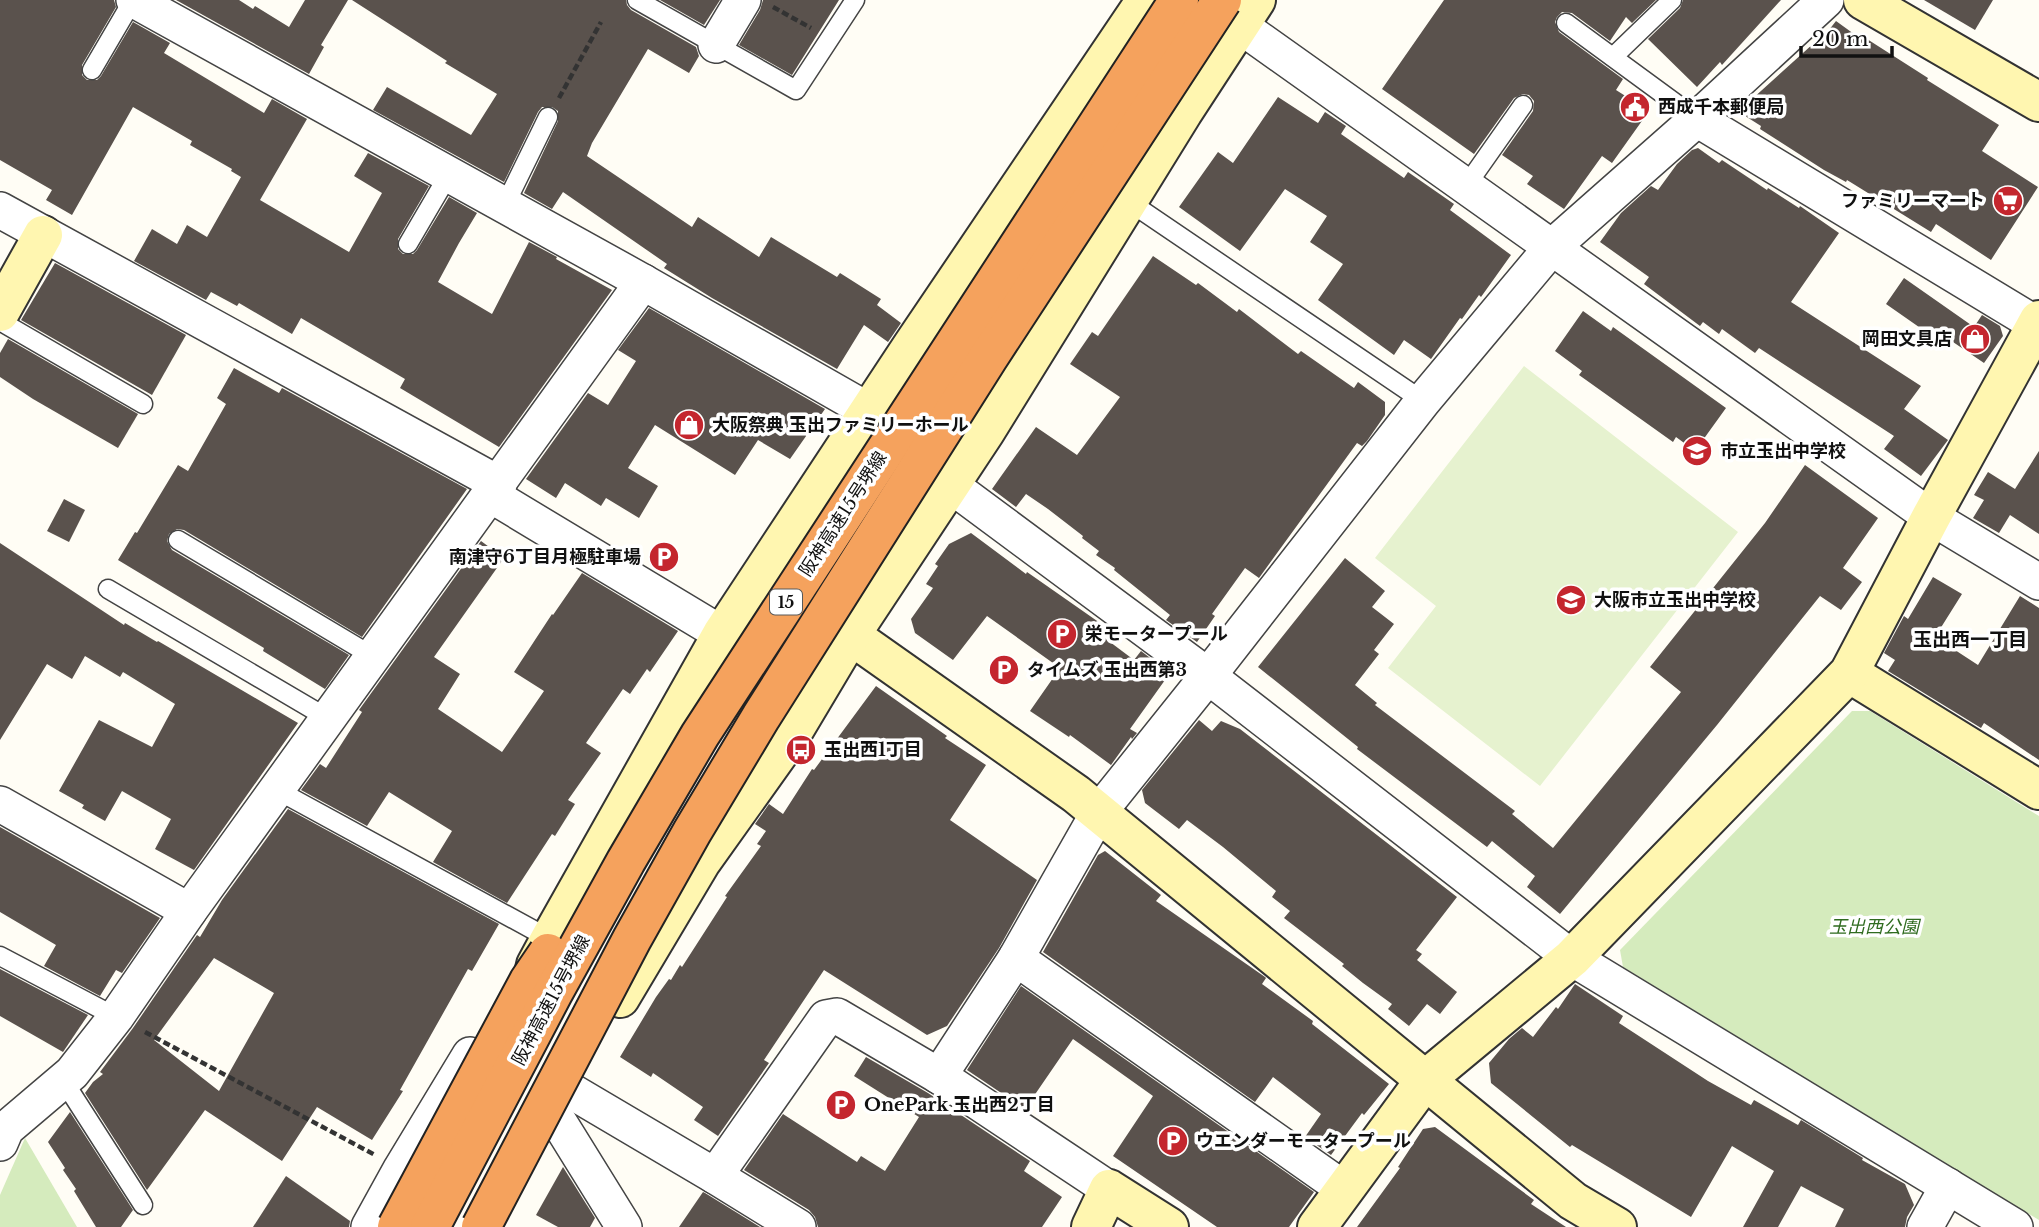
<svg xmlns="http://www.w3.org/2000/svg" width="2039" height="1227" font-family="'Libre Baskerville','Noto Sans JP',serif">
  <rect width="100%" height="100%" fill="#fffdf5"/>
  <!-- green -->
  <g fill="#d5ebbd">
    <polygon points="1852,711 1870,711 2039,816 2039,1220 1623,967 1620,950"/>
    <polygon points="25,1138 77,1227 0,1227 0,1195"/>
  </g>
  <!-- pitch -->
  <polygon fill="#e6f2cf" points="1524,366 1738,532 1540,786 1388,668 1436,606 1375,558"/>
  <!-- building -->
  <g fill="#5a524d" fill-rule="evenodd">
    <polygon points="0,0 114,0 116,7 82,65 82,75 87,80 97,80 101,76 133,22 170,43 164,53 264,113 272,99 307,119 260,200 349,252 382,193 354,176 368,153 429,186 398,239 398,249 403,254 413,254 417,250 449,197 477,213 459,243 438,282 492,314 529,242 557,257 556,259 612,290 499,447 400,388 405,379 301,318 292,334 239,303 237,306 211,292 206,300 134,261 152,229 177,244 187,225 207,237 241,177 231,171 232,169 190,145 192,141 133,107 72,215 46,200 52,190 0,160"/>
    <polygon points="176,0 239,0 253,9 255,6 289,27 305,0 348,0 321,45 324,47 309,74"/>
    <polygon points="352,0 626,0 627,5 631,10 696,47 699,56 689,73 648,49 592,143 587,156 692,227 698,217 759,257 771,237 837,277 840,273 881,299 877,305 901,323 888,342 864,325 837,369 712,298 664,268 667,264 563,192 552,209 524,193 558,121 558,111 552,107 542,107 538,112 504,182 373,110 387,87 471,135 497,94 445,63 447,61"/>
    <polygon points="660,0 720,0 704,25"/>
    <polygon points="763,0 839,0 792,75 739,45 760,10"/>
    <polygon points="1444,0 1656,0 1632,23 1626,17 1610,41 1572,13 1562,12 1557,17 1555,22 1559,32 1623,79 1616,90 1649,111 1612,163 1602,156 1564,209 1527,184 1533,176 1502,155 1533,111 1534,101 1529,95 1523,94 1514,98 1474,154 1382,89"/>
    <polygon points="1683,0 1781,0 1722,65 1720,62 1697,87 1648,39 1680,8"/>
    <polygon points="1924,0 1993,0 1975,30"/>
    <polygon points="1836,21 1865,42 1867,39 1928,78 1927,80 1999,125 1982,151 2038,187 1991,260 1936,224 1931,232 1847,180 1846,182 1824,170 1760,129 1761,126 1742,114 1751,100 1824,34 1825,35"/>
    <polygon points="1278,97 1318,123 1325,112 1346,126 1341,134 1404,178 1408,172 1454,204 1450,210 1511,255 1481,297 1479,295 1462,319 1460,318 1431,359 1404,340 1394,355 1318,300 1343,264 1310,242 1327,216 1285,189 1240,251 1179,207 1218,152 1233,163"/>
    <polygon points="1698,148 1719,163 1722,160 1767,190 1768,188 1799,208 1800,206 1839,233 1791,302 1921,386 1904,409 1948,440 1921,476 1884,449 1894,436 1759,348 1755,353 1722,329 1719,334 1703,322 1700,326 1644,284 1649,277 1600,242 1621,213 1651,186 1658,190 1677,164 1692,150"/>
    <polygon points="1153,256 1196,285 1198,283 1237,312 1239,309 1298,354 1301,351 1354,388 1358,382 1385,402 1385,415 1367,441 1362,446 1357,443 1259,578 1245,568 1212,614 1215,616 1197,642 1166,620 1170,615 1114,570 1115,568 1096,555 1099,551 1082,538 1083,536 1048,509 1026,494 1016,507 992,489 1036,427 1077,455 1120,397 1070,364 1092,332 1098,336"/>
    <polygon points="55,263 186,335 152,395 21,320"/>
    <polygon points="1904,278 1974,327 1982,315 2000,326 2003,336 1984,363 1953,342 1949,348 1886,304"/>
    <polygon points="649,308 825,409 790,459 758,440 735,475 655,425 628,468 658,486 639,518 606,498 601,506 565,483 556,498 526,479 588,393 608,405 636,361 618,350"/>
    <polygon points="1583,311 1611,331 1613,327 1726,408 1695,451 1676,437 1673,442 1579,375 1582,371 1555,351"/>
    <polygon points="8,339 138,414 118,448 33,399 0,377 0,353"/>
    <polygon points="234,368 279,393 282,388 467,489 362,637 184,530 177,529 169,534 167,541 172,550 349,655 325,689 263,651 264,648 118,560 135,532 137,533 178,465 188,471 226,404 217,398"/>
    <polygon points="2039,451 2039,534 2010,515 1999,533 1973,518 1984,500 1974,495 1988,472 2015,489"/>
    <polygon points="1805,465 1878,518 1843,568 1862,582 1841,610 1820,596 1717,725 1560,914 1527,887 1535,876 1492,841 1487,847 1357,749 1358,747 1258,667 1345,558 1385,591 1372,607 1394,624 1374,650 1379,654 1355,685 1377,703 1375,705 1515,811 1512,814 1553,848 1681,692 1650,667 1765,523"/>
    <polygon points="64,499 85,510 69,542 47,531"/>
    <polygon points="971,533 1026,574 1027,572 1100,623 1094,630 1134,660 1141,651 1170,673 1130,729 1137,733 1132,739 1131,737 1111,765 1070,735 1069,737 1030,711 1060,668 987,616 953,660 915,633 911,619 933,588 926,584 938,566 935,564 949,544"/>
    <polygon points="481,541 504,558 434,657 460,674 438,709 502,752 544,691 514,672 552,614 553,615 582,573 678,631 650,672 647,669 630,694 623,689 586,743 601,753 568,800 575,804 555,836 552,834 507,903 433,862 452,831 389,792 367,826 301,790 320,764 326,768 362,712 359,710"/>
    <polygon points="0,543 124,625 125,623 157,642 158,641 298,723 194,870 155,849 171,819 122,791 105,821 82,808 84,805 59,791 99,720 152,747 175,704 123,672 120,677 85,656 72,679 47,664 0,740"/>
    <polygon points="1933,577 1962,594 1935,637 1978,665 2020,596 2039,608 2039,760 1984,723 1981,728 1888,671 1895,660 1884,653 1904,616 1908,619"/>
    <polygon points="876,686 947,736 945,738 986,765 950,820 1037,880 999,948 947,1026 927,1035 824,970 764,1060 769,1063 718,1136 694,1120 703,1107 653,1073 651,1077 620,1057 656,997 669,979 671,980 680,965 682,967 727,897 725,896 761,846 757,844 766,831 755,824 769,804 783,814 812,769 814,770"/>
    <polygon points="1199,720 1212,731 1221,721 1240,729 1457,897 1416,950 1422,954 1417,960 1457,992 1440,1014 1427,1004 1409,1026 1388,1009 1392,1004 1363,983 1342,966 1344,964 1284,918 1290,911 1272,897 1276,891 1223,847 1187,820 1179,829 1145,803 1142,790"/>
    <path d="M288,809L499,924L472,971L468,969L400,1090L403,1091L372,1140L317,1107L282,1161L205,1110L147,1190L85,1093L93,1082L103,1074L100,1072L133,1028L197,935L200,937L222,900ZM214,958L274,993L219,1091L154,1040Z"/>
    <polygon points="0,827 160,918 122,973 116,970 100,996 44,966 56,945 0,912"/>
    <polygon points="1105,851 1161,895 1156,901 1265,977 1266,978 1262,984 1313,1021 1312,1024 1389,1084 1364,1115 1362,1113 1331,1155 1305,1137 1321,1114 1273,1077 1255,1102 1043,952 1098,855"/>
    <polygon points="0,969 88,1015 63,1052 0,1016"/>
    <polygon points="1575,984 1623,1016 1619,1023 1708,1081 1751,1105 1754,1100 1798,1125 1801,1120 1863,1158 1862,1160 1905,1184 1914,1205 1907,1217 1905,1227 1835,1227 1844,1209 1801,1186 1778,1227 1743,1227 1774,1171 1732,1146 1691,1217 1572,1145 1570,1147 1491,1083 1489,1063 1509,1039 1522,1028 1533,1037 1556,1007 1558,1009"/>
    <polygon points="1021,986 1314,1192 1289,1227 1217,1227 1113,1156 1153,1096 1073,1039 1025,1109 967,1070"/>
    <polygon points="866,1057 928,1093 1030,1161 1024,1171 1062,1197 1042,1227 818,1227 815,1217 809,1210 744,1170 783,1114 857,1162 861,1156 885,1171 919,1117 854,1076"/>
    <polygon points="70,1112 133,1210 121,1227 96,1227 74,1191 76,1189 63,1170 65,1168 48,1142"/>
    <polygon points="1435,1127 1534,1200 1531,1204 1566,1227 1357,1227 1400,1168 1398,1167 1423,1129"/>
    <polygon points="563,1167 595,1218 590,1227 558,1227 536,1215"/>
    <polygon points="286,1176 350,1221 349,1227 253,1227"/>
    <polygon points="703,1192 705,1193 760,1227 679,1227"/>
  </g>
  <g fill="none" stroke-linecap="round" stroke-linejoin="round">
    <!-- lane casing -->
    <g stroke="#444" stroke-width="21">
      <g id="lane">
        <polyline points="637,0 796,90 855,0"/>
        <polyline points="1566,23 1697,119"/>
        <polyline points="1613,57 1672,0"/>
        <polyline points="92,70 133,0"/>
        <polyline points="1466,186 1523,105"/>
        <polyline points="1128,201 1423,401"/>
        <polyline points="505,205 548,117"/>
        <polyline points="408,244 449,174"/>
        <polyline points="0,321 143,404"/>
        <polyline points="178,540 374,657"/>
        <polyline points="108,589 329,719"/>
        <polyline points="277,790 550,939"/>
        <polyline points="0,956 116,1017"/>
        <polyline points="63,1080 143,1205"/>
      </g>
    </g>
    <!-- street casing -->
    <g stroke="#444" stroke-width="38">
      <g id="street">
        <polyline points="134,0 643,282 869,411"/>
        <polyline points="1239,25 1931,517 2039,582"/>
        <polyline points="716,45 743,0"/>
        <polyline points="1697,119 2039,326"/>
        <polyline points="0,210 499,484"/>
        <polyline points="949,484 1208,676 1572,958 2015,1227"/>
        <polyline points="491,495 722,634"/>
        <polyline points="0,804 189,911"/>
        <polyline points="1016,958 1344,1189"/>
        <polyline points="939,1076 1016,958 1099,812 1208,676 1423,401 1552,247 1697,119 1826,0"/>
        <polyline points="566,1088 715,1176 798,1227"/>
        <polyline points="554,1114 624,1227"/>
        <polyline points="0,1143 6,1129 72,1073 116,1017 189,911 643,282"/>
        <polyline points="715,1176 826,1018 837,1016 939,1076 1109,1189"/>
        <polyline points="369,1227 401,1169 470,1055"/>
        <polyline points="1925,1227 1948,1186"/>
      </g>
    </g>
    <!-- secondary casing -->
    <g stroke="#333" stroke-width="42">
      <g id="secondary">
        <polyline points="1863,0 2039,102"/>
        <polyline points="0,312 43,235"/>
        <polyline points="829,620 1076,794 1573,1201 1617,1227"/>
        <polyline points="1849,673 2039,790"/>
        <polyline points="532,982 536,965 550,939 722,634 912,346 1146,0"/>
        <polyline points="620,998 701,862 788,740 850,636 985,432 1183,112 1256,0"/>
        <polyline points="1091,1227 1109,1189 1169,1227"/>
        <polyline points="1317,1227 1425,1080 1572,958 1849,673 1931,517 2039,320"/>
      </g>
    </g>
    <!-- path -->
    <g stroke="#333" stroke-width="4.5" stroke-dasharray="7 3.5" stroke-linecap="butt">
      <polyline points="773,7 811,28"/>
      <polyline points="559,98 601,22"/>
      <polyline points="145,1032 375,1155"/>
    </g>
    <!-- lane -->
    <use href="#lane" stroke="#fff" stroke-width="18"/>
    <!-- street -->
    <use href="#street" stroke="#fff" stroke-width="35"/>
    <!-- secondary -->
    <use href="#secondary" stroke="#fff6b0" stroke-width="38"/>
    <!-- highway-bridge casing -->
    <g stroke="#222" stroke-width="42" stroke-linecap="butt">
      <g id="highway-bridge">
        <polyline points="397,1227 529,981 548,953"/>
        <polyline points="430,1227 553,993 626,861 700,735 1179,0"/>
        <polyline points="481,1227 632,939 692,832 761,717 988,358 1222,0"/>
      </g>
    </g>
    <!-- highway-bridge -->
    <use href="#highway-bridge" stroke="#f5a25d" stroke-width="38"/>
  </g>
  <!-- icons -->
  <defs>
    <g id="civic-disc" transform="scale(1.575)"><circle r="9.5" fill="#c4262e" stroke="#fff"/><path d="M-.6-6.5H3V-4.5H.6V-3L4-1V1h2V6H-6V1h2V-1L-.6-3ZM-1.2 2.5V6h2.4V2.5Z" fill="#fff"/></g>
    <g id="supermarket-disc" transform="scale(1.575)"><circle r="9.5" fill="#c4262e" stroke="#fff"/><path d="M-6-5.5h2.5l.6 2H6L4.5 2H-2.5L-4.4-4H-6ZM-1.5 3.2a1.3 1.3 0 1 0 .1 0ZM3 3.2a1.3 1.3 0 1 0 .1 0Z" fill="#fff"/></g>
    <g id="shop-disc" transform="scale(1.575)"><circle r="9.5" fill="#c4262e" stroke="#fff"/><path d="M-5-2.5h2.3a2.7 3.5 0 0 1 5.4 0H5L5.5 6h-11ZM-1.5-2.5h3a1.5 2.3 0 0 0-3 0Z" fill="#fff"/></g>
    <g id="school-disc" transform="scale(1.575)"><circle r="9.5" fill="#c4262e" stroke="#fff"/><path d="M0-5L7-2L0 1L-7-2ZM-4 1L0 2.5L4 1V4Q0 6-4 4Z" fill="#fff"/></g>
    <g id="parking-disc" transform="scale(1.575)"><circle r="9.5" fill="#c4262e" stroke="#fff"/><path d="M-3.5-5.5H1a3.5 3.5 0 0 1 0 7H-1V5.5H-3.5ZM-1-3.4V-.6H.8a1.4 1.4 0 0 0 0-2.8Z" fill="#fff"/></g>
    <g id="bus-disc" transform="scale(1.575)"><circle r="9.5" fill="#c4262e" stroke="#fff"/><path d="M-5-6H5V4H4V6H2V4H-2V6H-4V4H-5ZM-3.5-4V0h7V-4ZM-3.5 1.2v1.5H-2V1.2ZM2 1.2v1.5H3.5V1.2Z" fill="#fff"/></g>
  </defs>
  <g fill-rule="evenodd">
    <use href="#civic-disc" x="1635" y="107"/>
    <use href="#supermarket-disc" x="2008" y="201"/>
    <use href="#shop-disc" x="1975" y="339"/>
    <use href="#shop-disc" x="689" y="425"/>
    <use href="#school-disc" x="1697" y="451"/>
    <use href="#parking-disc" x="664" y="557"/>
    <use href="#school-disc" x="1571" y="600"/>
    <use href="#parking-disc" x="1062" y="634"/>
    <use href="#parking-disc" x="1004" y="670"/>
    <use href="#bus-disc" x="801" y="750"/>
    <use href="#parking-disc" x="841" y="1105"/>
    <use href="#parking-disc" x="1173" y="1141"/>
  </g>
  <g text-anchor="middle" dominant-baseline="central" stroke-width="7" stroke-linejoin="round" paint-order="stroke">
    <!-- shield labels -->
    <rect fill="#fff" stroke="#585858" stroke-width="2" x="770" y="589.5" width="32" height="25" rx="5"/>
    <g font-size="16" font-weight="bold" fill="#111">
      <text x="786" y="602">15</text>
    </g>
    <!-- poi labels -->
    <g font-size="18" font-weight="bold" fill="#111" stroke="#fff" text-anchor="start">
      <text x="1658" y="107">西成千本郵便局</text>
      <text x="1985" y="201" text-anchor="end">ファミリーマート</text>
      <text x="1952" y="339" text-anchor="end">岡田文具店</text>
      <text x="712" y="425">大阪祭典 玉出ファミリーホール</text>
      <text x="1720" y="451">市立玉出中学校</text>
      <text x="641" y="557" text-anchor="end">南津守6丁目月極駐車場</text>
      <text x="1594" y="600">大阪市立玉出中学校</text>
      <text x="1085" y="634">栄モータープール</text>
      <text x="1027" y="670">タイムズ 玉出西第3</text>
      <text x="824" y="750">玉出西1丁目</text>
      <text x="864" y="1105">OnePark 玉出西2丁目</text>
      <text x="1196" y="1141">ウエンダーモータープール</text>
    </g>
    <!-- street labels -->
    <g font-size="18" fill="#111" stroke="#fff">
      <text transform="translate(843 514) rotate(-57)">阪神高速15号堺線</text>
      <text transform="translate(551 1000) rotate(-62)">阪神高速15号堺線</text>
    </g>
    <!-- park labels -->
    <g font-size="18" font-style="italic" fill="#2f6b1f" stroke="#fff">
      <text x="1874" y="927">玉出西公園</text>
    </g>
    <!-- neighbourhood labels -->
    <g font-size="19" font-weight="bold" fill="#111" stroke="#fff">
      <text x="1970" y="639">玉出西一丁目</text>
    </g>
  </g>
  <!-- scale -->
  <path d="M1801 46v10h91v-10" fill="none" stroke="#111111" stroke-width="3.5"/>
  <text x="1812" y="46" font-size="21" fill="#111111" stroke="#ffffff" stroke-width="5" paint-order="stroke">20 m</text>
</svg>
